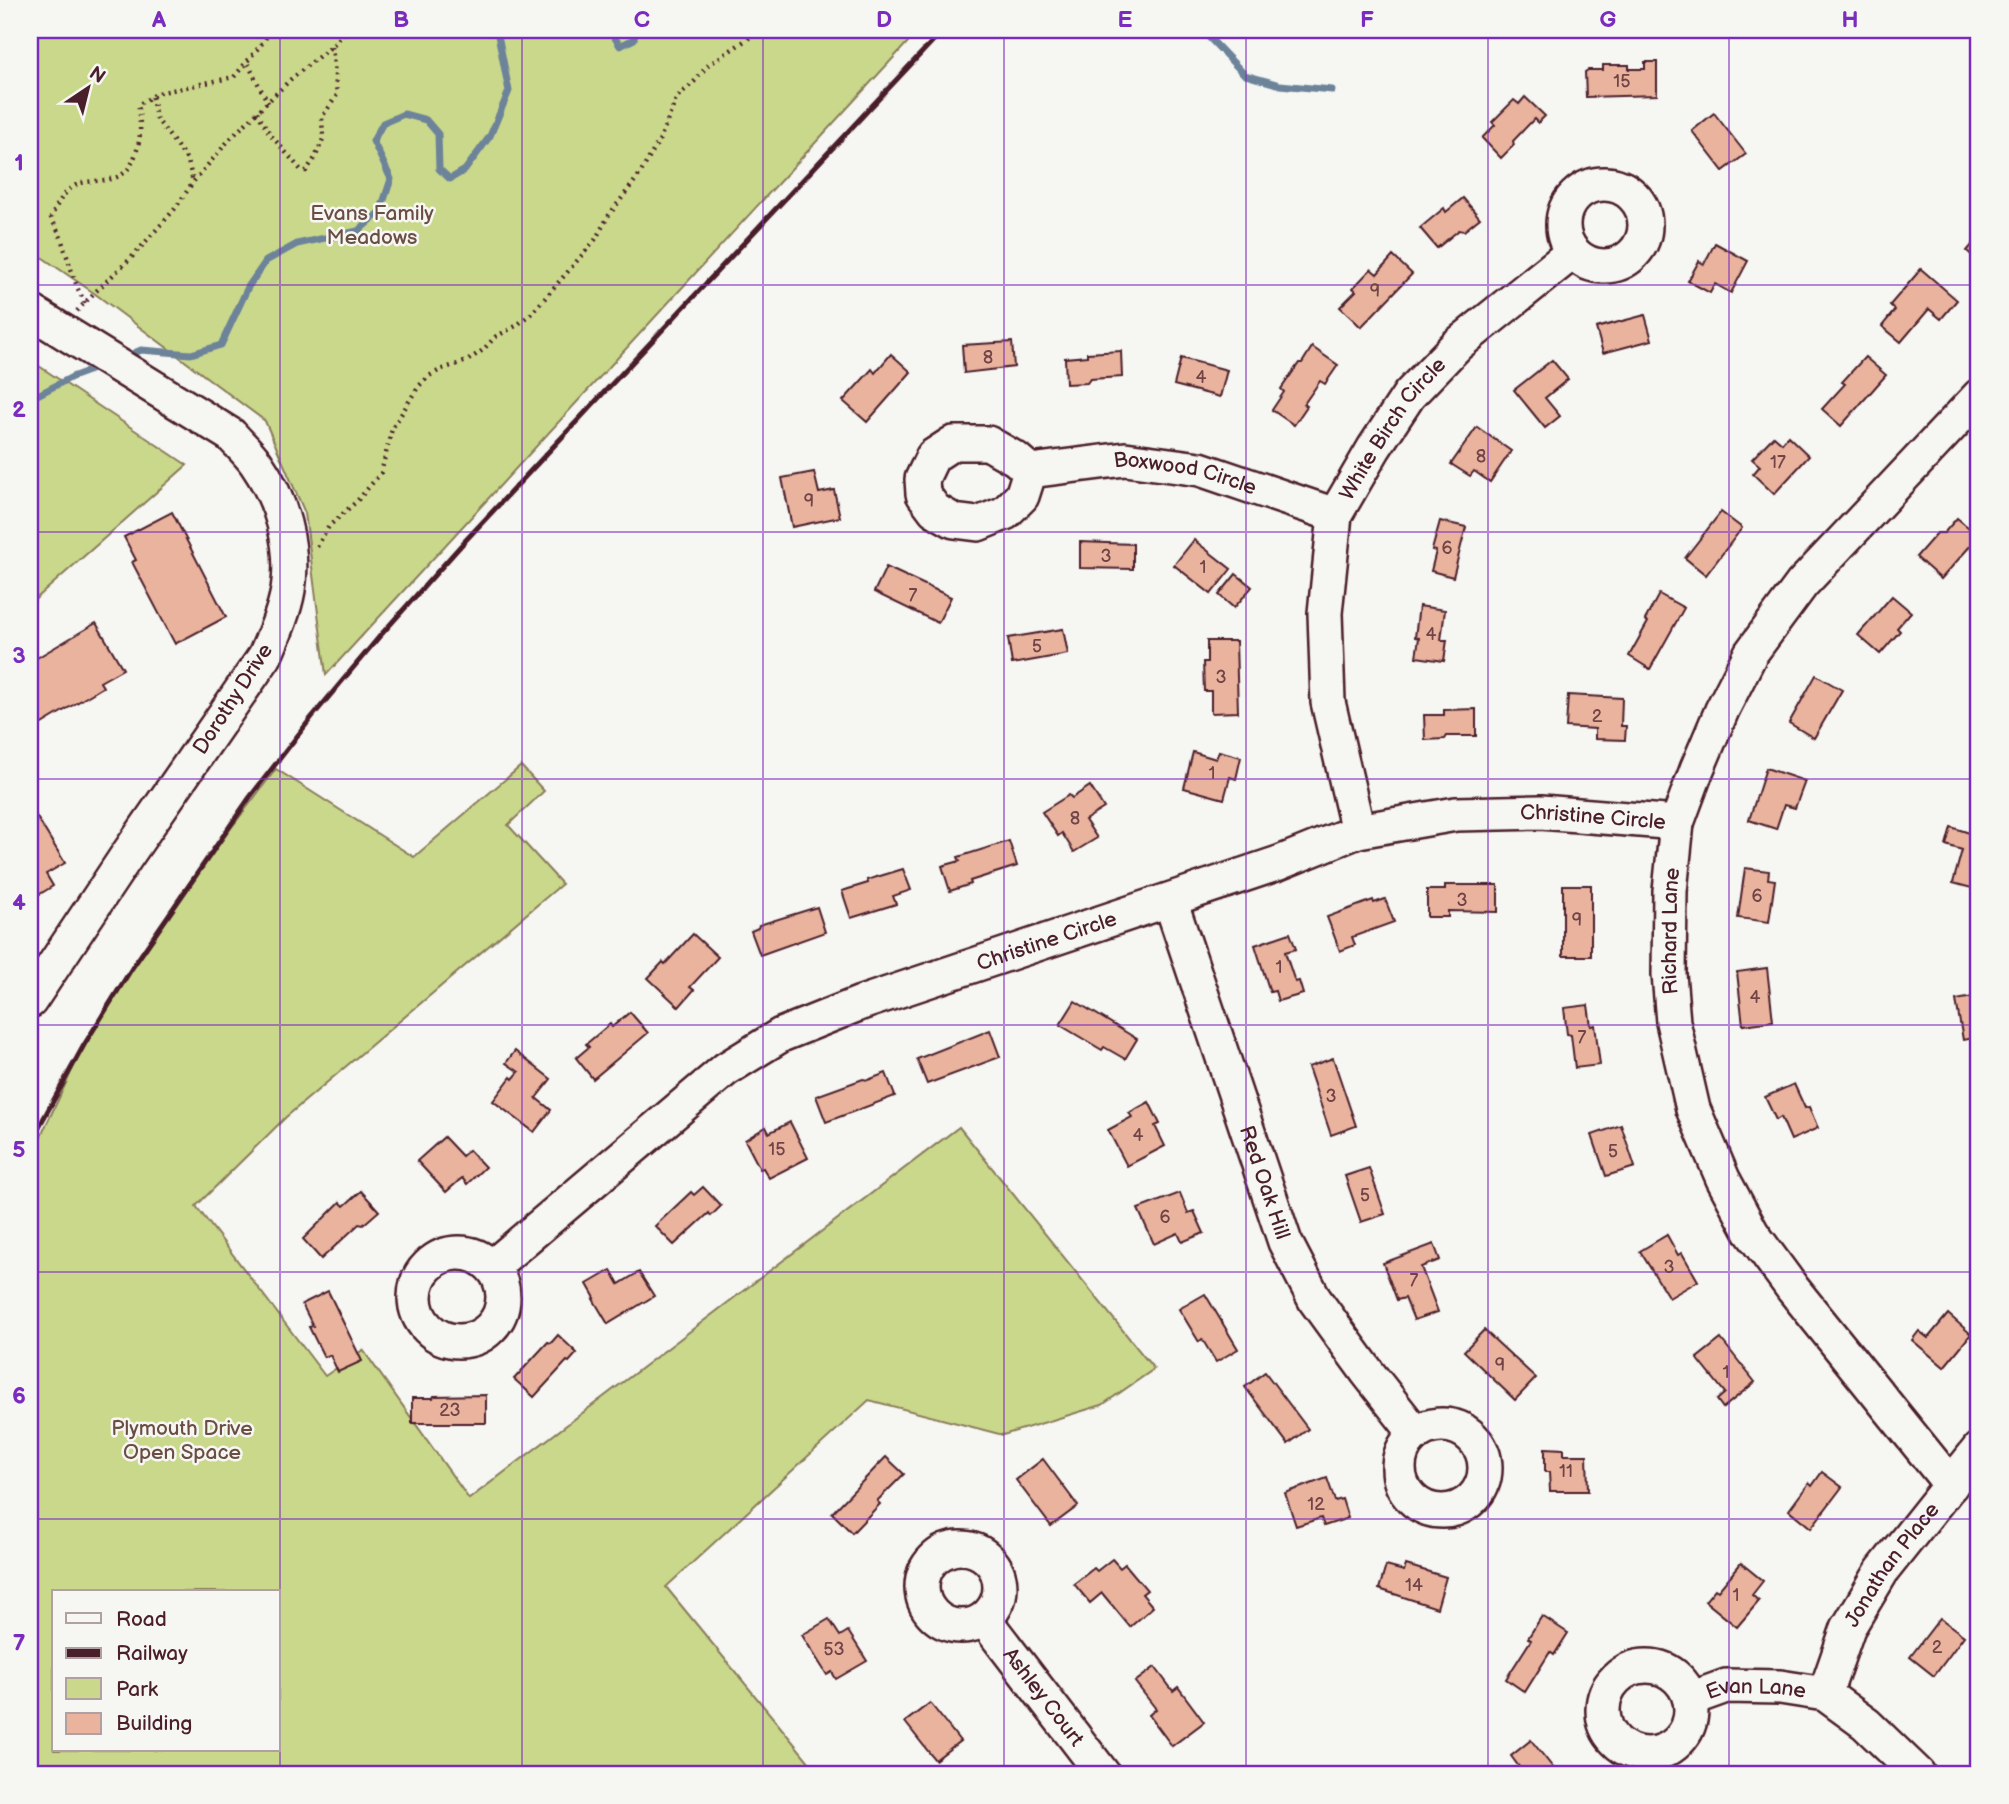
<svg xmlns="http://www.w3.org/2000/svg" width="2009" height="1804" font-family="'Balsamiq Sans',sans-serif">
  <rect width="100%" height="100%" fill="#f6f6f2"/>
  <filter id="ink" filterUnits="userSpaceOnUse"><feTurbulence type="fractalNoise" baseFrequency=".0143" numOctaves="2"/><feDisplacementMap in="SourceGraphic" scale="14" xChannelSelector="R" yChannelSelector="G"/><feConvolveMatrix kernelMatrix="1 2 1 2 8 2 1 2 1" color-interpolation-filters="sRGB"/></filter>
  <g filter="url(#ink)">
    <!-- green -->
    <g fill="#cad88b" stroke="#8a7c5b" stroke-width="2" fill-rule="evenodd">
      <polygon points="30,30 919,30 326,675 305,513 265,421 94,293 30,249"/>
      <polygon points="30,360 187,465 30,604"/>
      <path d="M521,766L544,791L508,825L562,884L286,1117L196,1206L325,1376L363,1350L469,1499L959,1127L1154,1369L1102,1405L1003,1435L869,1400L666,1587L819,1774H30V1159L84,1045L132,968L184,890L276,769L414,857ZM54,1592H278V1750H54Z"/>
    </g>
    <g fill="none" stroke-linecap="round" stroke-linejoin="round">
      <!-- stream -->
      <g stroke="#6c839a" stroke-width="7">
        <polyline points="610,30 620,46 634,39 635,30"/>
        <polyline points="1202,30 1245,75 1280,85 1332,90"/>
        <polyline points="123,358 141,350 191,354 221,345 248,287 266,261 297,244 358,231 380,212 391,179 373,141 383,123 404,114 426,120 438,134 439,169 450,179 465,170 490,136 509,91 497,30"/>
        <polyline points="30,399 72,377 99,367"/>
      </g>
    </g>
    <!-- building -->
    <g fill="#e9b39e" stroke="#4a1f2b" stroke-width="2">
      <polygon points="1645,62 1657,62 1657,95 1586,97 1585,72 1588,70 1603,70 1603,65 1629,65 1629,69 1645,69"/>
      <polygon points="1525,97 1545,116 1538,123 1534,119 1513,141 1514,145 1501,158 1482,138 1495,125 1492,122 1514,100 1519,104"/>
      <polygon points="1714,113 1746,154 1723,171 1692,131"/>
      <polygon points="1463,198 1480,218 1464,231 1459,230 1437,248 1420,228 1444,208 1446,212"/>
      <polygon points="1979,237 1979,262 1967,251"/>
      <polygon points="1715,243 1748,261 1731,293 1715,284 1710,293 1688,281 1699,261 1704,264"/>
      <polygon points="1393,256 1412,274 1361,327 1340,307 1356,291 1353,288 1371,269 1377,274"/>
      <polygon points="1921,269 1957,300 1941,319 1929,309 1901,342 1882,326 1895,310 1890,305"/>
      <polygon points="1645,315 1652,340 1603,353 1596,328"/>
      <polygon points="1012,342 1014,367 964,373 962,345"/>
      <polygon points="1312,347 1338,365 1325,384 1320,381 1304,404 1307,406 1294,425 1272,410 1284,392 1281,389 1299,363 1302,363"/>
      <polygon points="1121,351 1122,377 1090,379 1087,383 1066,384 1065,358 1087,356 1087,353"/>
      <polygon points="891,354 911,372 867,422 843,401 872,369 875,373"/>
      <polygon points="1865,357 1886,375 1841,426 1822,409 1845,384 1842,382"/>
      <polygon points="1181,358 1227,370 1220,397 1174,385"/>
      <polygon points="1552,360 1568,379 1545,398 1560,416 1545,428 1514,390"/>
      <polygon points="1477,427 1511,451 1490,482 1474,471 1470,476 1451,464"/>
      <polygon points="1774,436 1782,443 1788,436 1809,456 1774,494 1753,474 1760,466 1752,459"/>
      <polygon points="814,472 819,493 834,490 840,517 792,527 782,478"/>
      <polygon points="172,512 226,617 175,644 132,562 136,560 124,537"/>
      <polygon points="1721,512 1742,528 1706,575 1685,558"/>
      <polygon points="1957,518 1979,536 1941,579 1916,557 1937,533 1944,533"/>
      <polygon points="1440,521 1466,527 1453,577 1431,571 1436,551 1432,550"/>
      <polygon points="1194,540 1231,569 1211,594 1174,565"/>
      <polygon points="1080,542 1133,544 1133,569 1080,568"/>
      <polygon points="886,567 951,597 938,623 874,592"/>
      <polygon points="1236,574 1252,587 1234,608 1219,595"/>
      <polygon points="1659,594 1684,608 1650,669 1629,656 1648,622 1645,620"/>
      <polygon points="1892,596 1911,612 1897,628 1900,631 1880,654 1858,635"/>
      <polygon points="1419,606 1445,610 1441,640 1447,640 1444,661 1416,657 1419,638 1415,637"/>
      <polygon points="96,623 123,669 100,682 103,687 30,731 30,662"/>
      <polygon points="1063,629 1068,654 1012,664 1008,638"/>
      <polygon points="1207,641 1236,641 1238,712 1211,713 1211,691 1204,691 1203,662 1207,662"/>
      <polygon points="1816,675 1842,690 1814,738 1789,723"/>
      <polygon points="1568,695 1622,698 1621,726 1626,726 1625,740 1595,739 1595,729 1566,727"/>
      <polygon points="1476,709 1476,736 1447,736 1445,739 1425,740 1424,715 1444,715 1444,710"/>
      <polygon points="1219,751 1241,757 1236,779 1230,777 1224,799 1184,788 1193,752 1216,759"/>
      <polygon points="1766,768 1805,781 1795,808 1784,805 1776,829 1749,820"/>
      <polygon points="1090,786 1104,808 1085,820 1097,838 1074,852 1062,833 1058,836 1042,812 1069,795 1072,798"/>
      <polygon points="30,806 65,863 46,874 53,886 40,894 33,883 30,885"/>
      <polygon points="1951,827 1979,836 1979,890 1953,883 1962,850 1946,845"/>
      <polygon points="1009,841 1017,866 970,881 971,884 950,891 942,866 960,861 958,857"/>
      <polygon points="1745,868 1769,871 1768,879 1775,880 1769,922 1738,918"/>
      <polygon points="903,869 911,890 893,896 896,904 851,918 842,891 868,883 867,880"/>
      <polygon points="1445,885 1498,885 1498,912 1448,911 1448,917 1427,917 1427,890 1445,890"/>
      <rect x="1563" y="885" width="28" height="71"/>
      <polygon points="1385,899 1394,922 1352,937 1355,945 1340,951 1327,917 1373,900 1374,903"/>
      <polygon points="817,907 825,932 760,955 751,931 758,928 759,925"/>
      <polygon points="1290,933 1296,949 1285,952 1295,982 1299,981 1303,994 1278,1001 1275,991 1270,992 1255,945"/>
      <polygon points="693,934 718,957 690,987 694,990 679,1007 648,978 663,962 665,964"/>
      <polygon points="1767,968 1773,1021 1743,1025 1737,972"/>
      <polygon points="1979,996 1979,1037 1963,1040 1956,1000"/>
      <polygon points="1075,1001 1137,1039 1125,1059 1104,1047 1102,1050 1060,1025"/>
      <polygon points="1588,1005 1591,1026 1595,1025 1600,1065 1575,1068 1571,1035 1567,1034 1564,1008"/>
      <polygon points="630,1012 648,1033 593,1079 576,1058 589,1047 586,1044 610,1024 612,1027"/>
      <polygon points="990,1030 1000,1057 927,1084 917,1059"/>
      <polygon points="515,1051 551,1079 536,1098 551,1110 534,1132 493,1101 511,1077 513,1079 519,1072 506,1063"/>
      <polygon points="1333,1058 1356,1126 1331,1135 1308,1067"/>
      <polygon points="886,1073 895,1096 826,1122 816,1096 863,1079 868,1080"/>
      <polygon points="1794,1084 1805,1108 1809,1107 1818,1128 1791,1140 1781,1117 1776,1120 1765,1097"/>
      <polygon points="1149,1102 1160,1124 1155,1126 1165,1146 1127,1166 1108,1130 1132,1117 1129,1113"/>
      <polygon points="790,1122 808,1158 769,1178 763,1168 760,1169 745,1140 766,1127 769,1133"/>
      <polygon points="1621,1125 1635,1167 1606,1176 1592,1135"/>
      <polygon points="444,1137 462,1156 469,1150 485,1167 467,1184 462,1178 446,1192 417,1161"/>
      <polygon points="1369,1168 1385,1214 1361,1222 1345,1176"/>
      <polygon points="703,1187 721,1206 711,1216 709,1213 674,1245 655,1226 691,1192 694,1195"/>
      <polygon points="361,1191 379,1211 363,1225 359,1224 321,1259 303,1239 340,1202 344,1206"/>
      <polygon points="1180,1193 1188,1213 1194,1211 1204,1233 1182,1242 1178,1233 1154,1244 1138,1209"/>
      <polygon points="1667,1235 1678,1255 1682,1253 1698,1281 1669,1298 1640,1251"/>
      <polygon points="1434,1244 1440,1260 1421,1267 1438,1312 1414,1320 1405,1298 1397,1300 1383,1263"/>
      <polygon points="611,1270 619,1284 639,1272 654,1296 608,1324 593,1299 595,1298 587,1284"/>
      <polygon points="328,1291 362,1361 338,1372 330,1355 324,1357 309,1327 313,1326 302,1304"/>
      <polygon points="1205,1294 1238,1349 1216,1362 1202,1339 1199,1342 1179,1309"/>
      <polygon points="1948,1314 1971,1334 1944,1367 1912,1340 1919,1331 1928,1338"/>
      <polygon points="1484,1330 1536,1378 1515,1400 1464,1351"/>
      <polygon points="558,1335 577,1353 569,1362 567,1361 534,1397 514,1379 548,1342 551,1343"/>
      <polygon points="1721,1339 1755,1382 1723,1408 1717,1400 1725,1393 1697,1358"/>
      <polygon points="1265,1372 1308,1429 1288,1444 1245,1387"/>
      <polygon points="486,1395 486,1423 412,1423 412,1398 433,1398 434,1396"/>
      <polygon points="1545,1448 1564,1449 1564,1455 1587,1455 1588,1491 1550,1491 1549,1472 1545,1472"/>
      <polygon points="886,1457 904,1474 877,1501 880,1504 852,1533 832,1513"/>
      <polygon points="1043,1459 1078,1506 1051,1526 1016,1480"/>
      <polygon points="1822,1472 1842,1487 1811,1528 1789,1510 1809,1483 1812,1486"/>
      <polygon points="1327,1478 1335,1501 1342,1499 1348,1518 1324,1526 1321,1518 1296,1526 1285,1493"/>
      <polygon points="1112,1559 1120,1568 1125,1564 1147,1590 1142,1594 1153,1607 1130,1627 1102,1593 1090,1603 1074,1584 1094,1568 1097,1571"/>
      <polygon points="1741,1563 1763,1581 1752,1595 1759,1601 1737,1627 1705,1601 1715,1589 1718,1591"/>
      <polygon points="1406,1565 1446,1577 1437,1608 1379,1589 1386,1566 1404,1571"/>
      <polygon points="1542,1616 1568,1633 1554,1655 1550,1652 1525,1692 1506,1679 1531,1640 1528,1638"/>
      <polygon points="1940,1618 1964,1636 1934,1676 1910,1657"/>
      <polygon points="829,1619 840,1636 848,1631 867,1661 836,1679 832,1672 827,1675 802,1635"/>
      <polygon points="1155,1667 1173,1691 1178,1687 1204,1722 1172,1746 1149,1715 1156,1709 1135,1682"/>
      <polygon points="930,1703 960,1741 935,1760 905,1722"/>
      <polygon points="1531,1740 1558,1774 1521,1774 1520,1773 1522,1771 1511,1756"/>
    </g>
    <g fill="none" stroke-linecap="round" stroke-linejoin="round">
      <!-- minor casing -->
      <g stroke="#4a1f2b" stroke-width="38">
        <g id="minor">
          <circle cx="1604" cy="225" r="41"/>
          <path d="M30,311L231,435C239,444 249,453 256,463C281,499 295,546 288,590C284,613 274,635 265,656L126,857L30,1001"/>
          <path id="s1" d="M1030,471L1022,496L1005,513L978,524L954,521L935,510L923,494L922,479L933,456L953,443H988L1016,459L1030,471L1125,459L1200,469L1335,515"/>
          <path id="s2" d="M1358,831L1328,702L1325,613L1335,515L1374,448L1409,395L1457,345L1573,252"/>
          <path id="s3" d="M1170,900L1285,1242L1315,1300L1368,1373L1416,1434"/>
          <circle cx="459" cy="1297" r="44"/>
          <path id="s4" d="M492,1267L726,1069L781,1035L861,1003L1279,863L1358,831L1456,814L1541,812L1677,823"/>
          <circle cx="1442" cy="1468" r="43"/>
          <path id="s5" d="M1951,1485L1793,1289L1752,1233L1723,1179L1693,1109L1673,1022L1669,974L1670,891L1677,823L1697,769L1722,710L1751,653L1802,584L1979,396"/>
          <circle cx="961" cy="1587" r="39"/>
          <path id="s6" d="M984,1619L1103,1774"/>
          <circle cx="1647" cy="1710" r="44"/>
          <path id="s7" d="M1825,1694L1848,1628L1882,1571L1979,1449"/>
          <path id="s8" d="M1690,1699L1726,1686L1780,1687L1825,1694L1866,1724L1918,1774"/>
        </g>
      </g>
      <!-- path -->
      <g stroke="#4a1f2b" stroke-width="4.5" stroke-dasharray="2 5" stroke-linecap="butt">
        <polyline points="248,64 268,103"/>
        <polyline points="152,97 156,118 188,161 193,182"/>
        <polyline points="257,112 270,134 301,170 306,171 315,158 323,139 322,117 337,95 332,46"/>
        <path d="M85,303L77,287L60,235L51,218C56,206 64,190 78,184C96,178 121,185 132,163C137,153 141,137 140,126C140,118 138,112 139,104L158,93L234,77L264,41L270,30"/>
        <polyline points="77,311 94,293 132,257 174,210 194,181 230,139 291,79 332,46 347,30"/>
        <polyline points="317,547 329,526 357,501 381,473 392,429 418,387 429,376 442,369 467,361 483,350 495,337 516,326 533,312 595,240 609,215 640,174 660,139 677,97 694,82 707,66 761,30"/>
      </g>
      <!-- minor -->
      <use href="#minor" stroke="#f6f6f2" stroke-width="33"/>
      <!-- rail -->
      <polyline stroke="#4a1f2b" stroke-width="5" points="30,1143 84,1045 132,968 250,797 312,717 379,637 464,542 943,30"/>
    </g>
  </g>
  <!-- grid -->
  <path fill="none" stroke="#7b2cbf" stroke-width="2" stroke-opacity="0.55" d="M280,30V1774M522,30V1774M763,30V1774M1004,30V1774M1246,30V1774M1488,30V1774M1729,30V1774M30,285H1979M30,532H1979M30,779H1979M30,1025H1979M30,1272H1979M30,1519H1979"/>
  <g text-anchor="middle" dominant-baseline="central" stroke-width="5" stroke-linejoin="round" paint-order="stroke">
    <!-- number labels -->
    <g font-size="18" fill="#724448">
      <text x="1622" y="81">15</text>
      <text x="1375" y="291">9</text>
      <text x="988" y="357">8</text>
      <text x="1201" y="377">4</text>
      <text x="1481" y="456">8</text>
      <text x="1778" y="462">17</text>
      <text x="809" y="501">9</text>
      <text x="1447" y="548">6</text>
      <text x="1106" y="556">3</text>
      <text x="1203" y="567">1</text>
      <text x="913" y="595">7</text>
      <text x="1431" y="634">4</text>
      <text x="1037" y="646">5</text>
      <text x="1221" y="677">3</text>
      <text x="1597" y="716">2</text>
      <text x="1212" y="773">1</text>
      <text x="1075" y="818">8</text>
      <text x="1757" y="896">6</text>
      <text x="1462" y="900">3</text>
      <text x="1577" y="920">9</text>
      <text x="1279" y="967">1</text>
      <text x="1755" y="997">4</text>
      <text x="1582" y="1037">7</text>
      <text x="1331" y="1096">3</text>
      <text x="1138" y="1135">4</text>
      <text x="777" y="1149">15</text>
      <text x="1613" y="1151">5</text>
      <text x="1365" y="1195">5</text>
      <text x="1165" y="1217">6</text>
      <text x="1669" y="1267">3</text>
      <text x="1414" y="1280">7</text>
      <text x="1500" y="1365">9</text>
      <text x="1726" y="1372">1</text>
      <text x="450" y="1410">23</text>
      <text x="1566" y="1471">11</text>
      <text x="1316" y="1504">12</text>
      <text x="1414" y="1585">14</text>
      <text x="1736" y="1595">1</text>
      <text x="1937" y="1647">2</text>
      <text x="834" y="1649">53</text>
    </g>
    <!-- park labels -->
    <g font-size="21" fill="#6a4d43" stroke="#f6f6f2">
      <text x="372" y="213">Evans Family<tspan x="372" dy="24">Meadows</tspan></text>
      <text x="182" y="1428">Plymouth Drive<tspan x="182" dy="24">Open Space</tspan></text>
    </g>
    <!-- street labels -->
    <g font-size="21" fill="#4a1f2b" stroke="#f6f6f2">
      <text stroke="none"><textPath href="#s2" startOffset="424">White Birch Circle</textPath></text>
      <text stroke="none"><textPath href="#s1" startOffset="453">Boxwood Circle</textPath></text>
      <text transform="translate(233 699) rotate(-57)">Dorothy Drive</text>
      <text stroke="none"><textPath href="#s4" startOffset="1220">Christine Circle</textPath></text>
      <text stroke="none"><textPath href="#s5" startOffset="639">Richard Lane</textPath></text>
      <text stroke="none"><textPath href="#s4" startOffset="653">Christine Circle</textPath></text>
      <text stroke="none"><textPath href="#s3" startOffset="298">Red Oak Hill</textPath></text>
      <text stroke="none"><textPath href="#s7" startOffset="147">Jonathan Place</textPath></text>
      <text stroke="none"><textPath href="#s8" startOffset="68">Evan Lane</textPath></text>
      <text stroke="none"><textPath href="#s6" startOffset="98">Ashley Court</textPath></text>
    </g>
  </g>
  <!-- margin -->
  <rect width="2009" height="1804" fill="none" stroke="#f6f6f2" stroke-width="77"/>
  <!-- legend -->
  <rect x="52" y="1590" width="228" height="161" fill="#f6f6f2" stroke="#b1a0a2" stroke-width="2"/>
  <rect x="66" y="1613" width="35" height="10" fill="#f6f6f2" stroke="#b1a0a2" stroke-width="2"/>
  <text x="116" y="1626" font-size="21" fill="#4a1f2b">Road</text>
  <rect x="66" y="1648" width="35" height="10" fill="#4a1f2b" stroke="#b1a0a2" stroke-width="2"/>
  <text x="116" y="1660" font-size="21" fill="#4a1f2b">Railway</text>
  <rect x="66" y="1678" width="35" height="21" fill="#cad88b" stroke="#b1a0a2" stroke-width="2"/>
  <text x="116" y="1696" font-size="21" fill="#4a1f2b">Park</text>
  <rect x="66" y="1713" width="35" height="21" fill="#e9b39e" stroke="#b1a0a2" stroke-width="2"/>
  <text x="116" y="1730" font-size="21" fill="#4a1f2b">Building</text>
  <!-- north arrow -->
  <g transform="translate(88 88) rotate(35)" stroke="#f6f6f2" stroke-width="5" paint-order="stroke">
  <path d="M0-5L12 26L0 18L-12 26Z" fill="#4a1f2b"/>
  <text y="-10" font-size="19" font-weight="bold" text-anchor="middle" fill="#4a1f2b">N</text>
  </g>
  <rect x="38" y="38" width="1932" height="1728" fill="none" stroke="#7b2cbf" stroke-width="2.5"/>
  <g font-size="23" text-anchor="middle" font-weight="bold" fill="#7b2cbf">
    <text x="159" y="27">A</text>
    <text x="401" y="27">B</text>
    <text x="642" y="27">C</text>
    <text x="884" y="27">D</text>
    <text x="1125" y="27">E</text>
    <text x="1367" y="27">F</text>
    <text x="1608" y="27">G</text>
    <text x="1850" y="27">H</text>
    <text x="19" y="170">1</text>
    <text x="19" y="417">2</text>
    <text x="19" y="663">3</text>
    <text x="19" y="910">4</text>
    <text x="19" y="1157">5</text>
    <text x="19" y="1403">6</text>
    <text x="19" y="1650">7</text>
  </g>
</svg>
